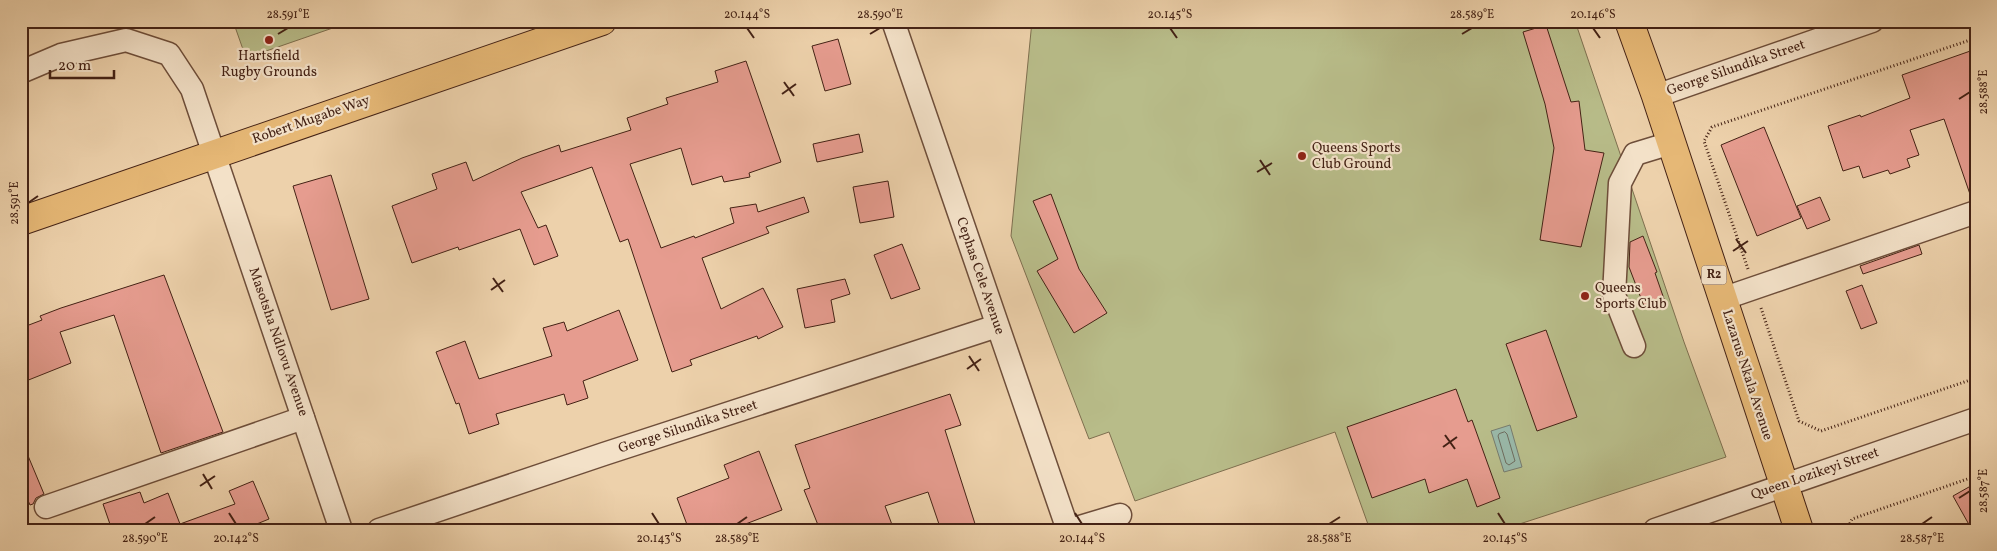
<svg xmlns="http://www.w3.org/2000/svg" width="1997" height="551" font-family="Vollkorn,serif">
  <rect width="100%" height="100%" fill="#edd1ab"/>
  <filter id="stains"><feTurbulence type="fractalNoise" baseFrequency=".004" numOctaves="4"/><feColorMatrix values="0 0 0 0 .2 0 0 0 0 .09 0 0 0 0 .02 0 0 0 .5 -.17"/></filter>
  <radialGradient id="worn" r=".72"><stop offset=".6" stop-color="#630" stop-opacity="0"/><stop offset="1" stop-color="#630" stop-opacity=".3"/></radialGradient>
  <!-- green -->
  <g fill="#b8bc89" stroke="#7e6f4f">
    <polygon points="233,21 353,21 246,58"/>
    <polygon points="1032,21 1575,21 1684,342 1726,457 1501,530 1370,530 1335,432 1135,501 1109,432 1089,439 1011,236"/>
  </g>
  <!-- water -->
  <polygon fill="#99b7a7" stroke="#777b6d" points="1510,425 1522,467 1504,472 1491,431"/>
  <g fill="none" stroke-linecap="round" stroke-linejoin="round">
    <!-- shore -->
    <polygon stroke="#6e6c5e" stroke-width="1" points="1505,432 1507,434 1515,461 1509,465 1506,463 1498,436 1499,434"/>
  </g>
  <!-- building -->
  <g fill="#e69c8f" stroke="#442215">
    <polygon points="1546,25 1571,102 1579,101 1585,150 1604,153 1581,247 1540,240 1554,148 1545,104 1523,32"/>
    <polygon points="838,39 851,84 825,91 812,46"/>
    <polygon points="1976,49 1976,199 1972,200 1944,119 1910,130 1919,155 1907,159 1910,167 1890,174 1888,170 1863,178 1859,166 1843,171 1828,126 1860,115 1861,117 1910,98 1902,75"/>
    <polygon points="746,61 781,162 749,173 750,177 724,182 722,176 692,185 681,148 630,164 661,248 694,236 695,238 734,223 730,208 756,204 758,212 804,197 809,212 766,227 769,233 702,258 721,309 763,288 783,327 758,339 757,336 690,360 692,365 672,372 628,239 620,242 592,167 521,192 538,228 546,225 558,256 534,265 520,229 459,250 458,247 412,263 392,206 437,189 432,174 466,162 473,181 522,158 559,145 561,152 631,130 627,118 668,104 666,98 718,82 715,71"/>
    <polygon points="1764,127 1801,218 1757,236 1721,145"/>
    <polygon points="859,134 863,152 817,162 813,144"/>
    <polygon points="331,175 369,299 331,310 293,186"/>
    <polygon points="888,181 894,217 860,223 853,187"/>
    <polygon points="1051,194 1079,269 1107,313 1074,333 1037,271 1058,259 1033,201"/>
    <polygon points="1820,197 1830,220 1807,229 1797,206"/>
    <polygon points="1643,236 1657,272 1655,273 1664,299 1644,306 1629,267 1630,242"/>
    <polygon points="902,244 920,289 891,299 874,255"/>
    <polygon points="1919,245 1922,254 1863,274 1860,266"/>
    <polygon points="164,275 223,432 161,453 114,315 60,332 71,363 21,383 21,328 42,320 40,316 61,308"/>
    <polygon points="845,279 850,294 831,300 835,322 805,328 797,289"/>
    <polygon points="1862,285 1877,323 1861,329 1846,291"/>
    <polygon points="619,310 638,360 583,381 588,398 567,405 564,394 496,414 499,424 469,434 459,403 456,404 436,352 465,341 479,379 552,356 543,328 564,322 567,331"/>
    <polygon points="1546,330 1577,417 1537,431 1506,344"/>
    <polygon points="1456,389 1468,422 1472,420 1500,498 1477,507 1467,479 1429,493 1425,479 1372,498 1347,427"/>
    <polygon points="950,394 961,425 945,430 977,530 941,530 928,492 885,506 894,530 820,530 804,490 810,488 795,445"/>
    <polygon points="21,439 44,494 36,498 33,504 30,505 21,485"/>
    <polygon points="759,451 782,510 730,530 689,530 677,498 729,478 724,465"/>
    <polygon points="253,481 269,519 242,530 112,530 103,504 140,492 144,503 168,493 180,524 235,504 229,491"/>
    <polygon points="1976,483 1976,530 1972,530 1953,496"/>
  </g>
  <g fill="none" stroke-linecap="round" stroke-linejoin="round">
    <!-- minor casing -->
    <g stroke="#6e4e3a" stroke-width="25">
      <g id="minor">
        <polyline points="893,21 1068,530"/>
        <polyline points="21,72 61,55 126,40 169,54 192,89 341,530"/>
        <polyline points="1656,96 1872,21"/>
        <polyline points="1722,299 1976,212"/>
        <polyline points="1634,346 1614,295 1620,183 1635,154 1671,143"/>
        <polyline points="46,507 303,418"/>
        <polyline points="379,530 604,454 997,326"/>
        <polyline points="1070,530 1120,515"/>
        <polyline points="1655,530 1976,419"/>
      </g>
    </g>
    <!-- major casing -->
    <g stroke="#442215" stroke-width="30">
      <polyline id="major" points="21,221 602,21"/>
    </g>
    <!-- highway casing -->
    <g stroke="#442215" stroke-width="30">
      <polyline id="highway" points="1629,21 1656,96 1799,530"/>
    </g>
    <!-- path -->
    <g stroke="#442215" stroke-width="3" stroke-dasharray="1 2.5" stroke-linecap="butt">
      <polyline points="1748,269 1704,141 1712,127 1976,38"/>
      <polyline points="1761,308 1799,421 1821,431 1976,378"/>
      <polyline points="1847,530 1852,519 1976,476"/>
    </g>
    <!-- minor -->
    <use href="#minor" stroke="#f3e1c8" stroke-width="22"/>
    <!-- major -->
    <use href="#major" stroke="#e6b876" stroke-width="28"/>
    <!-- highway -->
    <use href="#highway" stroke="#e6b876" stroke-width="28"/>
  </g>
  <!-- ticks -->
  <path fill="none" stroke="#442215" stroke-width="2" d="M747,28L754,38M1170,28L1177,38M1593,28L1600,38M278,34L288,28M870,34L880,28M1462,34L1472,28M784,82L794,96M782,94L796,84M1959,99L1970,92M1260,160L1270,175M1257,172L1272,163M28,203L38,196M1736,239L1746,253M1733,251L1748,241M493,278L503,292M491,290L505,280M969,356L979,371M967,369L981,359M1445,435L1455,449M1443,447L1457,437M203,474L212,489M200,486L215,476M1959,498L1970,491M229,513L236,524M652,513L659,524M1075,513L1082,524M1498,513L1505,524M145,524L155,517M737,524L747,517M1329,524L1340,517M1922,524L1932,517"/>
  <!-- markers -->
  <g fill="#8f2418" stroke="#f3e1c8" stroke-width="2">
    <circle cx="269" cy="40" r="5"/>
    <circle cx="1302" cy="156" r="5"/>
    <circle cx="1585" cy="296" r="5"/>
  </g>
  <g text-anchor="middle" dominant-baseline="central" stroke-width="4.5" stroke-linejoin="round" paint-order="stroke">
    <!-- shield labels -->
    <rect fill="#f3e1c8" stroke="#785b4b" stroke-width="1" x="1701.5" y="265.5" width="25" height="19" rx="4"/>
    <g font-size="12" font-weight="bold" fill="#442215">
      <text x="1714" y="275">R2</text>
    </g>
    <!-- poi labels -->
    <g font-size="14" fill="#442215" stroke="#f3e1c8" text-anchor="start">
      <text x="269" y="56" text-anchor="middle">Hartsfield<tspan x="269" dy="16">Rugby Grounds</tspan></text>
      <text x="1312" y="148">Queens Sports<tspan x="1312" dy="16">Club Ground</tspan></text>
      <text x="1595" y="288">Queens<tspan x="1595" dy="16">Sports Club</tspan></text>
    </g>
    <!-- street labels -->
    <g font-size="14" fill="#442215" stroke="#f3e1c8">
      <text transform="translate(1736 68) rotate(-19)">George Silundika Street</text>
      <text transform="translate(311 120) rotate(-19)">Robert Mugabe Way</text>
      <text transform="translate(980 276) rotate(71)">Cephas Cele Avenue</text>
      <text transform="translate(278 342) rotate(71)">Masotsha Ndlovu Avenue</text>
      <text transform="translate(1747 375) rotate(72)">Lazarus Nkala Avenue</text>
      <text transform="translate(688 427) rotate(-18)">George Silundika Street</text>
      <text transform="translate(1815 474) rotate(-19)">Queen Lozikeyi Street</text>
    </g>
  </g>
  <!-- margin -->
  <rect width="1997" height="551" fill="none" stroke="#edd1ab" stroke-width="55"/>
  <!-- scale -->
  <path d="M50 70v8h64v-8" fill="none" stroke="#442215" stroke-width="2.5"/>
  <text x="58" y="70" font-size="15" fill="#442215" stroke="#f3e1c8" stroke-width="4" paint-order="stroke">20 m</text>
  <rect x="28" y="28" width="1942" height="496" fill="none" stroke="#442215" stroke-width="2"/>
  <g font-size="12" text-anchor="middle" fill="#442215">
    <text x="288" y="18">28.591°E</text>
    <text x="747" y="18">20.144°S</text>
    <text x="880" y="18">28.590°E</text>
    <text x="1170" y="18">20.145°S</text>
    <text x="1472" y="18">28.589°E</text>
    <text x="1593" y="18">20.146°S</text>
    <text transform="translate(1983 92) rotate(-90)" y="4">28.588°E</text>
    <text transform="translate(14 203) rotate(-90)" y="4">28.591°E</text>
    <text transform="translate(1983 491) rotate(-90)" y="4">28.587°E</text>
    <text x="145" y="542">28.590°E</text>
    <text x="236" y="542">20.142°S</text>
    <text x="659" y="542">20.143°S</text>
    <text x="737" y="542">28.589°E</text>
    <text x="1082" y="542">20.144°S</text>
    <text x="1329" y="542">28.588°E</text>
    <text x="1505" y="542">20.145°S</text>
    <text x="1922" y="542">28.587°E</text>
  </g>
  <rect width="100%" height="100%" filter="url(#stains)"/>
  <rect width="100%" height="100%" fill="url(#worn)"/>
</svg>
